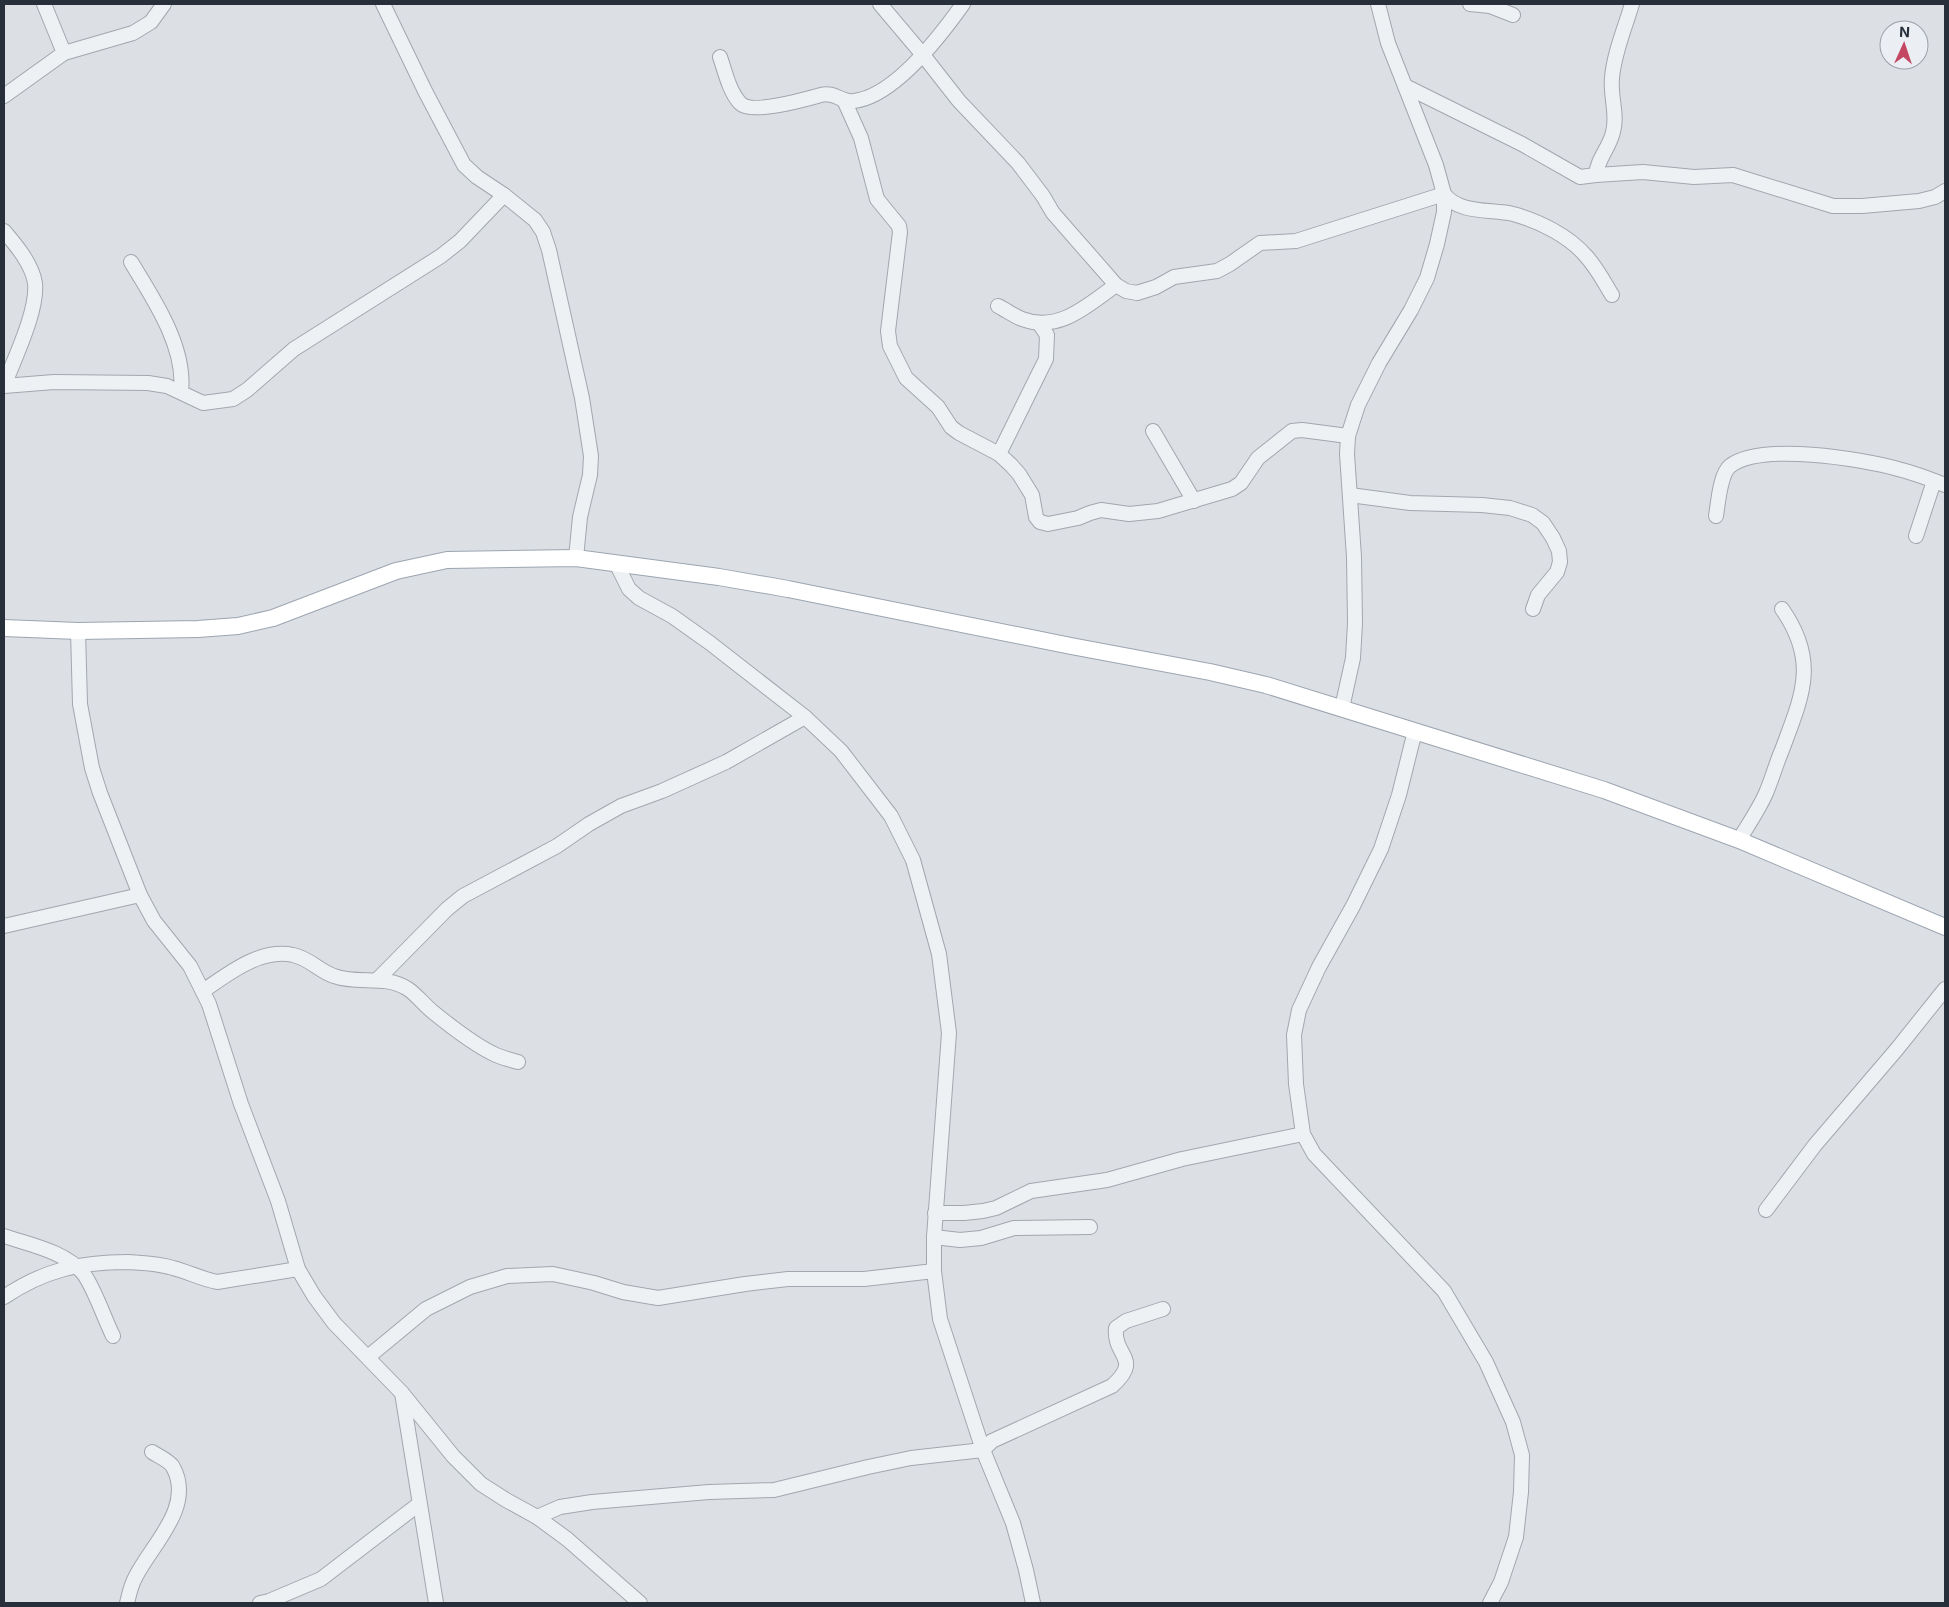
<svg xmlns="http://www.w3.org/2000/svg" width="1949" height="1607" font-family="Inter,sans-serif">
  <rect width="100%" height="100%" fill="#dce0e5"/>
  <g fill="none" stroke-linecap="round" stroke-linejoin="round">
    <!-- minor casing -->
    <g stroke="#a2a7ae" stroke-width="16">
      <g id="minor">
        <polyline points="44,4 64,53"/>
        <polyline points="383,4 425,91 464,165 477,177 504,195 535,220 543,232 549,250 582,398 591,456 590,475 580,517 576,558"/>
        <path d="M880,4L923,55L959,101L1018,163L1043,196L1053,213L1116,285L1126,291L1137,293L1156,287L1174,277L1217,271L1230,264L1260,243L1296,241L1444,194C1459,214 1491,209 1513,214C1539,221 1569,236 1586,256C1597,268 1604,282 1612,295"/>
        <polyline points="1470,4 1490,6 1513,15"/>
        <path d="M720,57C725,71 729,91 740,103C751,115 806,99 821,95C834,91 842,103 854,101C895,96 941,35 963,4"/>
        <polyline points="1405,86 1522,144 1580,177 1596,175 1643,172 1694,177 1733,175 1833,206 1862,206 1919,201 1935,197 1945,191"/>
        <polyline points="4,96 64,53 133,33 151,22 164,4"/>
        <polyline points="844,100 861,138 877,199 899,226 900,232 888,331 890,346 906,378 938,407 951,427 959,433 999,454 1011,465 1019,474 1032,495 1036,517 1040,522 1048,524 1078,518 1090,513 1101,510 1129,514 1158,511 1232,489 1241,483 1258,458 1292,431 1302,430 1348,436"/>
        <path d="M1596,175C1597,159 1610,147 1613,132C1618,115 1610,96 1612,78C1614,53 1625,28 1632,4"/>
        <path d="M4,231C16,245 32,264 35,283C38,311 14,359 4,386"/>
        <path d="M131,262C153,298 186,347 181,391"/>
        <path d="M998,306C1006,310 1014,316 1022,319C1059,333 1088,305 1116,285"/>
        <polyline points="4,386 54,382 148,383 167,386 203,403 233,399 247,390 294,349 441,256 460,241 504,195"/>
        <polyline points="1153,431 1194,501"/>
        <polyline points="999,454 1046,359 1047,335 1039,323"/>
        <polyline points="1350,495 1410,503 1482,505 1510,508 1532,515 1543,523 1553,538 1559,551 1560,562 1557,572 1538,595 1533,609"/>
        <path d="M1716,516C1718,504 1720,474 1730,466C1761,442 1862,459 1898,469C1914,473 1930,479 1945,485"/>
        <polyline points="1916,536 1934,481"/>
        <polyline points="616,563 629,589 639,598 672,616 710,643 805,717 841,751 891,816 913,860 939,954 949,1033 934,1237 934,1271 940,1319 983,1450 1013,1523 1026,1570 1033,1603"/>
        <polyline points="78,631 80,704 92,768 100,793 140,895 154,921 190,966 209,1004 241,1104 278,1201 298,1269 314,1296 334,1323 402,1393 453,1456 481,1484 506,1500 537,1517 567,1539 640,1603"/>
        <polyline points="1342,708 1353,658 1355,623 1354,557 1347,454 1348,436 1358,405 1379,363 1411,310 1427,278 1437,244 1444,212 1444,194 1436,165 1388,43 1378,4"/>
        <polyline points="1415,731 1399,795 1381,849 1353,906 1319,967 1299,1010 1294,1035 1296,1084 1303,1134 1314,1154 1444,1291 1486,1362 1513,1422 1522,1455 1521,1492 1516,1537 1501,1582 1490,1603"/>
        <path d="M1739,840C1748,825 1759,809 1766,793C1772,779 1776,764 1782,750C1802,696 1819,662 1782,609"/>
        <polyline points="4,926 140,895"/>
        <polyline points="377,980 447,909 463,896 557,846 589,824 621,806 662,791 726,762 805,717"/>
        <path d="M203,991C228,974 260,948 293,955C309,958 319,971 334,976C358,985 385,974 408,989C417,995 424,1005 433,1012C449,1025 478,1047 496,1055C503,1058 511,1060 518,1062"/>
        <polyline points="1766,1210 1815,1145 1897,1049 1945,989"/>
        <polyline points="935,1213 964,1213 983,1211 996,1208 1031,1191 1107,1180 1182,1159 1303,1134"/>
        <path d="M4,1236C30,1245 64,1251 83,1273C94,1287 104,1318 113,1336"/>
        <polyline points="934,1237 960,1240 981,1238 1014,1228 1090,1227"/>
        <path d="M4,1297C44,1270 80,1262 128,1262C143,1263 158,1263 173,1268C188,1272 202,1279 217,1282L298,1269"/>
        <polyline points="368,1357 426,1309 470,1287 507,1276 553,1274 594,1283 623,1292 658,1298 745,1284 788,1279 864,1279 934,1271"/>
        <polyline points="402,1393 436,1603"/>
        <path d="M537,1517L560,1507L592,1502L709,1492L774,1490L868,1467L911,1458L983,1450L992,1441L1112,1386C1143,1358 1113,1357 1116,1328L1126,1321L1163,1309"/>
        <path d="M127,1603C129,1595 131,1585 135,1578C151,1545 195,1507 173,1467C170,1461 158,1456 152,1452"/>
        <polyline points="260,1603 269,1601 321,1579 419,1504"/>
      </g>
    </g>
    <!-- major casing -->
    <g stroke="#9ca5b0" stroke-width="18">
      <polyline id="major" points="4,628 78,631 198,629 238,626 273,618 396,571 447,560 576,558 719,577 788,589 1071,646 1210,672 1266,685 1604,790 1739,840 1945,927"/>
    </g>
    <!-- minor -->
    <use href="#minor" stroke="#eef1f4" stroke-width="14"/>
    <!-- major -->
    <use href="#major" stroke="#fff" stroke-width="16"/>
  </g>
  <!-- border -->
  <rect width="1949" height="1607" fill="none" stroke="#272f3a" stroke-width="10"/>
  <!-- north arrow -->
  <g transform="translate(1904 45) rotate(3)"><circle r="24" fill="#ebeff3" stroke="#9da2a9"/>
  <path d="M0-4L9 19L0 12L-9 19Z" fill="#c44762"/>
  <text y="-8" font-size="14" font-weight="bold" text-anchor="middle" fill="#272f3a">N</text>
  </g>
</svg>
